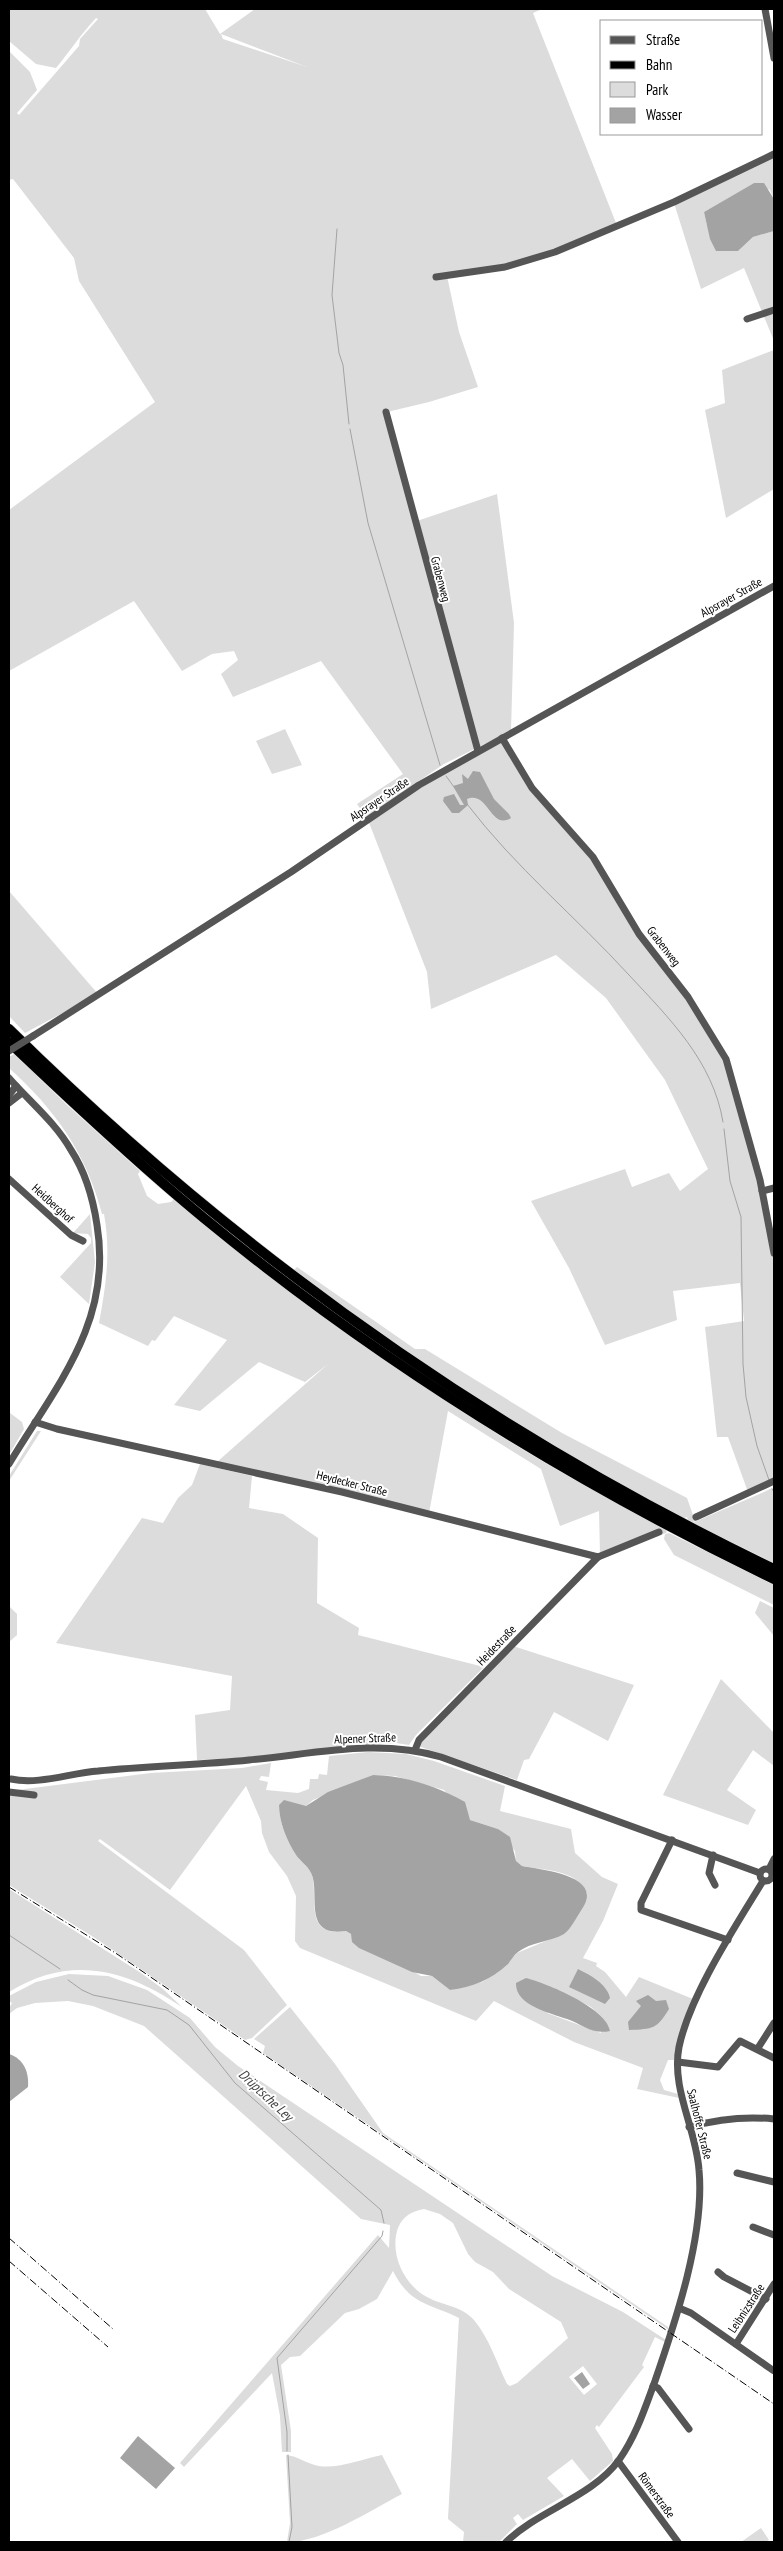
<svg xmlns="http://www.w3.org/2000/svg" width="783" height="2551" font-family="'PT Sans Narrow',sans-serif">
  <rect width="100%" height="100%" fill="#fff"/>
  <!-- green -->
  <g fill="#dcdcdc" fill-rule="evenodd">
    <path d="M9,9H205L220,34L255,9H542L533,13L616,223L555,252L505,267L447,276L459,332L478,387L429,402L387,412L414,522L497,494L514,623L511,731L444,764L366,817L357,804L403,774L321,661L233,697L221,674L238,660L234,651L212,654L182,671L134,601L9,671V510L155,402L79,281L74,258L13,179L9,180V51L30,72L37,90L17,113L19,115L79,46L80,39L98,19L96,18C81,34 70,51 56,68L36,64L9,41ZM221,34L307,67L223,39Z"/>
    <polygon points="774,156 774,199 770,190 754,183 704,212 707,225 738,251 753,237 774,231 774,341 744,268 701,289 674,203"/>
    <polygon points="774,350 774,489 726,518 705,410 725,403 722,370"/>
    <polygon points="285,729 302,765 272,774 256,741"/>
    <polygon points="502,738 532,788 593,857 619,902 688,997 726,1059 760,1180 774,1253 774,1479 748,1492 728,1437 717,1437 705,1327 744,1321 740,1283 673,1291 677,1320 605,1345 569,1268 531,1201 625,1169 632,1187 669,1173 680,1191 708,1169 665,1080 606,998 556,955 431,1009 427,972 368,820"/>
    <polygon points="9,891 98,994 25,1033 9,1016"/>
    <path d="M14,1054L67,1105L140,1171L138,1174L147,1196L158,1204L171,1202L174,1199C273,1282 376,1357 485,1426C542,1463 602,1495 662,1528L600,1554L599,1511L560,1526L541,1469L448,1411L429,1513L217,1462L328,1364L305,1382L259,1362L200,1411L174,1405L227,1340L174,1316L155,1341L152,1340L148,1346L99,1323C106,1285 111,1253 104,1214H102C87,1155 55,1109 9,1068V1057Z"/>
    <polygon points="90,1214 95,1262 89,1304 60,1277 91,1243 91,1238 88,1234 73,1233"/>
    <path d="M297,1267L415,1349H425L562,1433L687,1498L693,1515L684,1518C545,1451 418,1361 293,1271Z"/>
    <polygon points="10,1413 22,1422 24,1429 9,1455"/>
    <polygon points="37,1431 41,1431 9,1481 9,1476"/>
    <polygon points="200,1464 252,1476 249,1508 283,1514 318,1538 317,1603 359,1628 358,1635 484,1667 416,1735 409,1745 396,1743 230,1759 197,1760 195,1715 230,1710 232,1676 56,1643 142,1518 163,1523 178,1498 192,1485"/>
    <polygon points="774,1487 774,1563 692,1523 764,1492"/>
    <polygon points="669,1533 774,1585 774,1605 674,1555 664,1539 665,1534"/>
    <polygon points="760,1601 774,1608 774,1636 755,1613"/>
    <polygon points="9,1606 17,1614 17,1635 9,1642"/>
    <polygon points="513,1646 634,1685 608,1741 554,1712 529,1759 524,1760 517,1780 418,1746 427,1733"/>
    <polygon points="721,1679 774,1733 774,1766 753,1750 727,1790 756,1810 748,1825 663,1795"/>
    <path d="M368,1752L406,1754L434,1761L505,1786L500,1811L571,1829L575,1853L602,1877L618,1884L603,1921L583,1958L597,1963L596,1966L605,1972L626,1997L639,1977L693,1999L680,2029L674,2060H668L660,2080L664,2090L678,2094L679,2098L637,2089L643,2068L574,2042L494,2001L476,2021L300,1948L295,1941L296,1896L287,1876L269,1852L262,1833L261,1821L246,1786L170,1890L100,1839L98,1841L244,1950L287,2005L252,2038L245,2040L95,1938L9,1885V1791L151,1773L242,1768L271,1763L269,1777L261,1776L259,1780L268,1782L266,1790L298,1793L309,1789L310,1779H318L319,1774L327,1775L329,1756ZM373,1775L395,1776L444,1790L470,1820L498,1829L515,1851L516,1861L522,1866C543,1870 580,1870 587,1894L565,1933L517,1953L497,1973L482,1982L450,1990L432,1976H421L346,1931C301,1939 320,1891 311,1873C308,1866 300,1861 296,1855C287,1841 279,1822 279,1805L306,1806L313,1800ZM568,1995L591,2007L602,2017L601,2033L547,2013Z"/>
    <path d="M9,1889L141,1973L163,1989L182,2007C126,1969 70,1954 9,1992Z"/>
    <path d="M69,1974L108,1976L147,1990L190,2018L215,2047L238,2066L552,2276L623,2312L666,2340L665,2342L655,2337L642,2365L644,2367L599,2427L597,2425L595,2428L612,2454L613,2461L590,2481L572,2459L547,2478L564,2496L523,2520L518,2514L513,2518L517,2524L499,2542H463L464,2532L448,2519L459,2318C429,2303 410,2305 393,2271L377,2299L359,2309L345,2313L300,2356L290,2357L281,2365L291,2431V2452H282L280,2416L272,2373L184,2467L180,2463L378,2235L389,2248L390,2225L361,2219L144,2026L93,2006L68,2001L35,2003L17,2008L9,2014V2008L12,2003L9,2001V1996L36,1982ZM424,2209L440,2214L453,2223L468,2254L475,2262L493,2272L509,2289L561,2322L568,2338L517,2383L510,2386L507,2384C497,2363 489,2338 474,2320C460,2305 443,2306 427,2297C404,2285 389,2253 398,2228C403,2216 412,2211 424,2209ZM583,2366L597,2384L584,2395L569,2377Z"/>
    <polygon points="290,2007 335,2064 383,2133 668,2327 669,2330 263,2053 265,2046 254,2039"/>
    <path d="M286,2455C298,2456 307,2464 319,2466C339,2469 362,2459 382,2455L402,2494C369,2511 323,2542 287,2542L290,2523Z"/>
    <polygon points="761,2528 769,2540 765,2542 741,2542"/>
  </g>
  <!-- water -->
  <g fill="#a3a3a3">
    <polygon points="754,183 764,183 774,199 774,231 753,237 738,251 716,251 710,239 704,212"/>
    <path d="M473,771L480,772L494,799L509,814L511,818C491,831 488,790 467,799L468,805L459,813H452L443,801L444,797L454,794L460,805H464L453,786L463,783L462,774L468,779Z"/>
    <path d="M373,1775C407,1776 436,1786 465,1802L470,1820L498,1829L510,1837L516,1861L522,1866C542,1870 605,1875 582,1909C577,1916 571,1929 564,1934C550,1942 531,1942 518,1952C514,1955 511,1960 508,1964C491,1980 472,1987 450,1990L432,1976L412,1972L359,1948L352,1942L351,1934L346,1931C301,1938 321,1892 311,1873C308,1866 300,1861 296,1855C287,1841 279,1822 279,1805L284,1800L306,1806L328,1792Z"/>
    <path d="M578,1969C590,1975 607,1984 610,1998L605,2004L569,1987Z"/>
    <path d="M526,1978C546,1983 607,2008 610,2031C592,2035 582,2024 567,2019C550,2013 515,2005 516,1983Z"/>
    <path d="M648,1995L656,2001L666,2000L669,2009C657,2029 653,2029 629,2030L628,2022L641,2006L636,2001Z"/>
    <path d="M9,2054C24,2059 29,2072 28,2087L9,2102Z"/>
    <polygon points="582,2372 590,2384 583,2389 574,2378"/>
    <polygon points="138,2436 175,2468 156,2489 120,2458"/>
  </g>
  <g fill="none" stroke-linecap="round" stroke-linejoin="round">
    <!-- stream -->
    <g stroke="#a3a3a3" stroke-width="1">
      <polyline points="337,229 332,295 339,353 343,365 349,424"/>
      <polyline points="350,429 368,523 440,765"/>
      <polyline points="446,776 454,787"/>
      <path d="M467,804C515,867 576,917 629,975C669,1018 713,1061 723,1122"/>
      <polyline points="724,1129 730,1181 741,1217 743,1364 746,1397 757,1446 769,1480"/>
      <polyline points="772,1489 774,1492"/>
      <polyline points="9,1935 60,1969"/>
      <polyline points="68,1980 82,1990 93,1995 167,2010 189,2025 235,2083 381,2210 384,2223"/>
      <polyline points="287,2451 287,2432 277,2358 382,2236 383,2231"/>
      <polyline points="288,2455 292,2527 289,2542"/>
    </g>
    <!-- minor-tunnel -->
    <polyline stroke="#d9d9d9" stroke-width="7" stroke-dasharray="7 3.5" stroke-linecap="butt" points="659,1532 696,1517"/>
    <!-- highway casing -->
    <g stroke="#dbdbdb" stroke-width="11">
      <g id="highway">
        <path d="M9,1029C233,1250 490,1433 774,1569"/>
        <path d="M9,1042C73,1103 137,1163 205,1219C379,1362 571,1481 774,1579"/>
      </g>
    </g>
    <!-- minor -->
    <g stroke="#555" stroke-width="7">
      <polyline points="765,9 774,58"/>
      <polyline points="436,277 505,267 555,252 674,202 774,154"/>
      <polyline points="747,319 774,310"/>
      <polyline points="386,412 478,751"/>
      <polyline points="502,738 532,788 593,857 639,934 688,997 726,1059 760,1180 774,1253"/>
      <polyline points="33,1036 291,872 419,785 774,586"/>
      <path d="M9,1078C30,1102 55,1122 71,1150C86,1173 93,1198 97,1225C113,1322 56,1386 9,1464"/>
      <polyline points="9,1095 16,1086"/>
      <polyline points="9,1103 22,1093"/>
      <polyline points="9,1179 71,1235 83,1241"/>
      <polyline points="762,1191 774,1188"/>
      <polyline points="35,1422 57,1429 342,1492 598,1557 659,1532"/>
      <polyline points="696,1517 774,1481"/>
      <polyline points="415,1750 419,1740 598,1557"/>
      <path d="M11,1779C39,1785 70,1773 98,1771C148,1766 199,1765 249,1760C314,1754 377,1738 441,1757L760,1873"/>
      <polyline points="9,1792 34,1795"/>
      <polyline points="672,1840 641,1903 641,1910 728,1940"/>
      <polyline points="713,1855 709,1873 715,1885"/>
      <circle cx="766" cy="1875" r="6"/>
      <polyline points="769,1869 774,1859"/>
      <polyline points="758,2048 774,2023"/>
      <polyline points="678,2062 718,2067 740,2041 774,2058"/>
      <path d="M689,2127C718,2119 745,2116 774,2119"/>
      <polyline points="737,2173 774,2182"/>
      <polyline points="753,2227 774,2235"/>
      <polyline points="718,2272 724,2277 766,2299"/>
      <polyline points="679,2308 691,2313 774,2371"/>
      <polyline points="736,2344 774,2284"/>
      <polyline points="653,2386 658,2388 689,2429"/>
      <polyline points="618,2461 678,2542"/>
      <path d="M506,2542C539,2510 592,2497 619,2460C636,2436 645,2408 655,2381C676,2320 705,2234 699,2170C696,2128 671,2089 679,2047C690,1995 735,1927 763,1881"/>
    </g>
    <!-- highway -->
    <use href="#highway" stroke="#000" stroke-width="10"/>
    <!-- rail -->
    <g stroke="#000" stroke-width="1" stroke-dasharray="8 2.5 1 2.5" stroke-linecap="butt">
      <polyline points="9,1887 117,1954 774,2404"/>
      <polyline points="9,2238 113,2329"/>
      <polyline points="9,2261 108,2347"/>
    </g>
    <!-- minor-bridge -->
    <polyline stroke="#555" stroke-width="7" points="9,1051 33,1036"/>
  </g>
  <g text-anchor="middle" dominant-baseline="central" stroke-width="4" stroke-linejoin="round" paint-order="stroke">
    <!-- street labels -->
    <g font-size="12" fill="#000" stroke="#fff">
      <text transform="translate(441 579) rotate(75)">Grabenweg</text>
      <text transform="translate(731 597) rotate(-29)">Alpsrayer Straße</text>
      <text transform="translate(379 799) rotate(-34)">Alpsrayer Straße</text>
      <text transform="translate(664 946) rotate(52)">Grabenweg</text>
      <text transform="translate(53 1203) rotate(42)">Heidberghof</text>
      <text transform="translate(352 1483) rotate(14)">Heydecker Straße</text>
      <text transform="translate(496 1645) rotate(-46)">Heidestraße</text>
      <text transform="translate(365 1738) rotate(-2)">Alpener Straße</text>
      <text transform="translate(700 2124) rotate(76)">Saalhoffer Straße</text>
      <text transform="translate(746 2308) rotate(-57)">Leibnizstraße</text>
      <text transform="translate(657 2495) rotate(54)">Römerstraße</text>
    </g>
    <!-- water labels -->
    <g font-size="14" font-style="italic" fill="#444" stroke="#fff">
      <text transform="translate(266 2095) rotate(43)">Drüptsche Ley</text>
    </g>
  </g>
  <!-- border -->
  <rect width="783" height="2551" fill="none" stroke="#000000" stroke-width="20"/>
  <!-- legend -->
  <rect x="600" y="20" width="162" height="115" fill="#ffffff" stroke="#999999"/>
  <rect x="610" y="36" width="25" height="8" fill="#555555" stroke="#999999"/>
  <text x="646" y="45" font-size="15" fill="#000000">Straße</text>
  <rect x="610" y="61" width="25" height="8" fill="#000000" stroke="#999999"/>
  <text x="646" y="70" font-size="15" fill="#000000">Bahn</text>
  <rect x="610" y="82" width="25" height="15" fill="#dcdcdc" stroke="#999999"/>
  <text x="646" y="95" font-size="15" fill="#000000">Park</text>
  <rect x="610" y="108" width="25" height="15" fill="#a3a3a3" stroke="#999999"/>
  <text x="646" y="120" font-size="15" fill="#000000">Wasser</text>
</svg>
